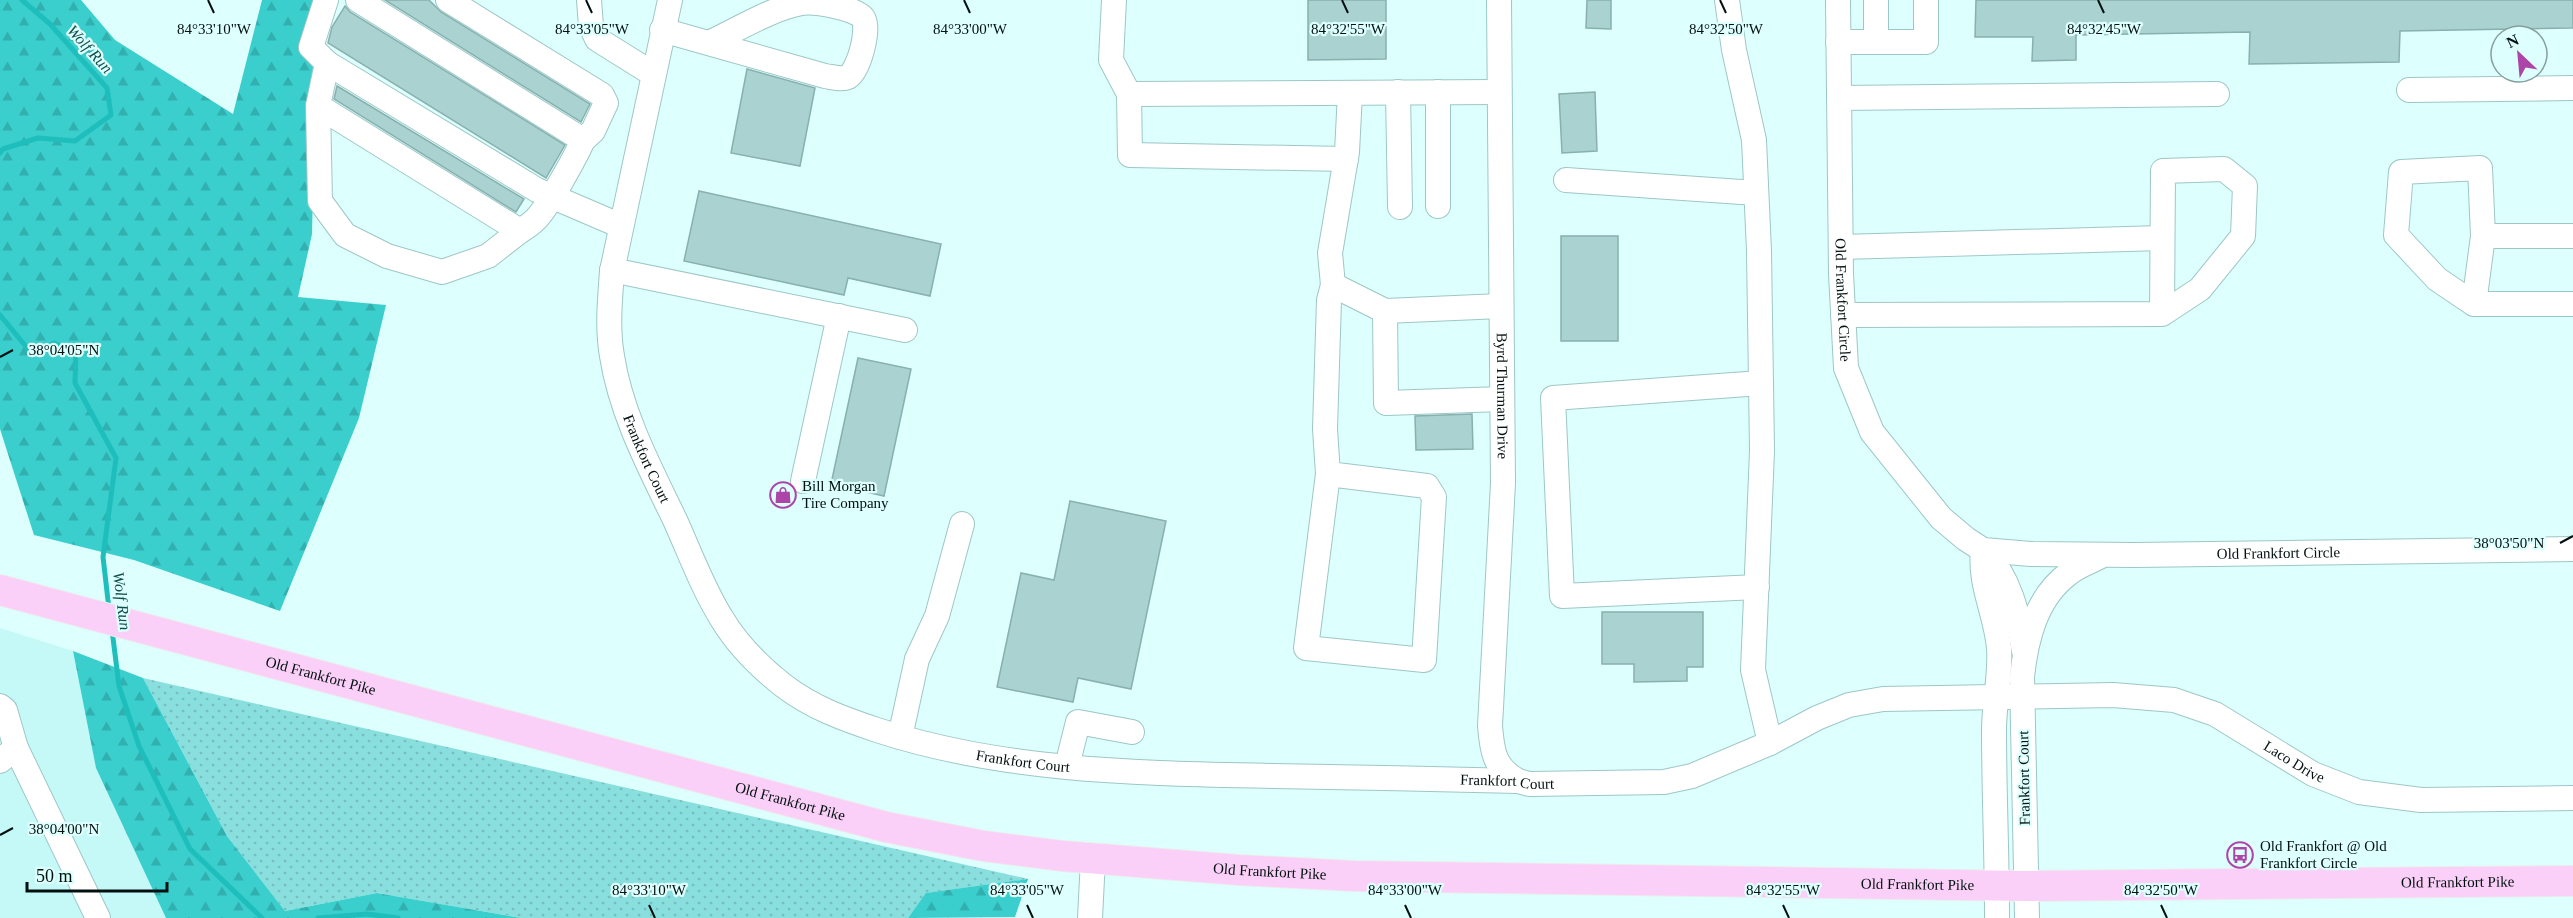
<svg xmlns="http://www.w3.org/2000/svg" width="2573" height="918" font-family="'Times New Roman',serif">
  <defs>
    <pattern id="grass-dots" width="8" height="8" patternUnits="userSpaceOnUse" patternTransform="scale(1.5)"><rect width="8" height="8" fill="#89dfde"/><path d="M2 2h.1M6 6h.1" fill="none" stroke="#75bebd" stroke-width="1.8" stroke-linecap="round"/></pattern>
    <pattern id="forest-firs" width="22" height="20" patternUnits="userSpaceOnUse" patternTransform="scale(1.5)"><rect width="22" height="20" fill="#3acecd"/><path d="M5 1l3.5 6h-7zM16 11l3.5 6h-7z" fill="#31b0af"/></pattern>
  </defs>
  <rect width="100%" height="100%" fill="#ddfffd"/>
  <!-- built -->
  <polygon fill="#c4f9f8" points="0,628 73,651 96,768 166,918 0,918"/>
  <!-- grass -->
  <polygon fill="url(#grass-dots)" points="143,678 1028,879 927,893 908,918 521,918 377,893 285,911 227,836"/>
  <!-- forest -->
  <g fill="url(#forest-firs)">
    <polygon points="0,0 81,0 115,40 233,114 262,0 317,0 312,234 298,297 386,305 359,418 280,611 134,560 34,535 0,429"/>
    <polygon points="73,651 143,678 227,836 285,911 377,893 521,918 166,918 96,768"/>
    <polygon points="1028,879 1015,917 908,918 926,893"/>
  </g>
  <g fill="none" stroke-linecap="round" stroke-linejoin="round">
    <!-- stream -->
    <g stroke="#1ebebd" stroke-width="5">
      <polyline points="0,153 3,149 38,138 75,141 111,115 107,88 50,24 22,0"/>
      <polyline points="0,315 33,355 54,343 76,353 75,383 116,458 103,557 109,609"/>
      <polyline points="112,630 119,686 139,746 190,849 262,918"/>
      <polyline points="318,918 367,914 398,918"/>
    </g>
  </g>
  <!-- building -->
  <g fill="#a9d2d1" stroke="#87b0af" stroke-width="1.5">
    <polygon points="385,0 429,0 441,12 590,104 581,122"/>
    <polygon points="1308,0 1386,0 1386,59 1308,60"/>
    <polygon points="1587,0 1611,0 1611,29 1586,28"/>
    <polygon points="1976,0 2573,0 2573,28 2400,31 2399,62 2249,64 2250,32 2076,35 2076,60 2032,61 2033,37 1975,37"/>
    <polygon points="345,6 350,12 565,145 546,178 328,43 332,27"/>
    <polygon points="747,69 815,88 800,166 731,153"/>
    <polygon points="337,86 524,199 516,212 334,99"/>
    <polygon points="1595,92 1597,151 1562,153 1559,94"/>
    <polygon points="699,191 941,244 930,296 848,278 844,295 684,261"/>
    <rect x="1561" y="236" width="57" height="105"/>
    <polygon points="858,358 911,369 884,496 831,484"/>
    <polygon points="1472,414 1473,449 1416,450 1415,416"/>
    <polygon points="1070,501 1166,521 1131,689 1078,678 1073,702 997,687 1021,573 1054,580"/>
    <polygon points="1602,612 1703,612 1703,667 1687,667 1687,681 1634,682 1634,664 1602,664"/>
  </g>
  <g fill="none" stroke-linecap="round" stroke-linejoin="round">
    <!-- minor casing -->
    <g stroke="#9dc7c6" stroke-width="26">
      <g id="minor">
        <polyline points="326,0 311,47 327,63"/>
        <path d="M358,0L583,140C576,156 547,209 535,220C531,224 525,228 520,231L318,106L327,63L537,190L621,226"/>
        <polyline points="448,0 602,95 606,103 593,131 583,140"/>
        <polyline points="589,0 591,26 597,39 653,74"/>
        <path id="s1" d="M670,0L612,271C610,299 607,328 612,356C621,414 650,468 675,520C690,553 703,589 722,619C737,644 761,668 784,686C813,708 844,719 877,730C1005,772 1141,773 1274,776C1355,777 1437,779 1518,781L1529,784L1664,782L1692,776L1770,743L1817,718L1849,705L1883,699L2113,695L2174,700L2215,714L2313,774L2359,792L2421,800L2573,798"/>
        <polyline points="1114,0 1111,60 1129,94 1499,92"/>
        <path id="s2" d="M1499,0L1503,483L1490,726C1492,751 1494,768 1518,781"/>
        <polyline points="1727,0 1734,50 1754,140 1759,251 1762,451 1753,670 1770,743"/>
        <path id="s3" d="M1838,0L1841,274L1846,368L1872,432L1941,518L1966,539L1983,550L2031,554L2134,555L2573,549"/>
        <path d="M662,30L825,76C832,77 841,80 848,77C859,70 870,29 863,18C856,8 814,1 802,3C772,8 737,30 709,43"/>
        <polyline points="1838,42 1926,42 1926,0"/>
        <polyline points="1876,42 1876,0"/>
        <polyline points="2409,90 2573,88"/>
        <polyline points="1398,92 1400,207"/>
        <polyline points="1350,93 1347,152 1330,253 1333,285 1385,311"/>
        <polyline points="1129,94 1130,155 1346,159"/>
        <polyline points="1839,98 2217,94"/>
        <polyline points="318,106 320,201 345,235 387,256 442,272 488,256 520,231"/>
        <polyline points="1566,180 1756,193"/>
        <polyline points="1438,206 1438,92"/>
        <polyline points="2483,236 2573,236"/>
        <polyline points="1841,247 2162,238"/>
        <polyline points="612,270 905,330"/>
        <polyline points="2474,304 2483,236 2480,168 2401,172 2396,235 2437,279 2474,304 2573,304"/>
        <polyline points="1501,306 1385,311 1386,403 1502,399"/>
        <polyline points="1843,315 2162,314 2200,289 2243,236 2245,186 2224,169 2163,171 2162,314"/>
        <polyline points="1328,474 1427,486 1434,497 1424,660 1306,648 1328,474 1325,429 1329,300 1333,285"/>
        <polyline points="803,481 839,316"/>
        <path d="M1983,550C1979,585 1996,613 1999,648C2001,675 1994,703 1994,730C1994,793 1997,855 1997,918"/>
        <path d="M1983,550C2010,577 2018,614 2024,651"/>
        <polyline points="1757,587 1562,596 1553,398 1761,383"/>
        <polyline points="0,706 5,710 16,748 0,761"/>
        <polyline points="900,737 917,659 937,616 962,524"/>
        <polyline points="16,748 98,918"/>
        <polyline points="1067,766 1078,722 1132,732"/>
        <polyline points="1090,918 1093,859"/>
        <path d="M2027,918L2022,677C2026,639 2036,598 2068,574C2077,566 2090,562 2101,556"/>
      </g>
    </g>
    <!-- major casing -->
    <g stroke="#ebecec" stroke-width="32">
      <g id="major">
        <path id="s4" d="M0,590L886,827L983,846L1062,856L1239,870L1354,876L2026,886L2573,881"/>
      </g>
    </g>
    <!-- minor -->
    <use href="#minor" stroke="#fff" stroke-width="24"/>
    <!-- major -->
    <use href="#major" stroke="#fbd0f8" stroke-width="30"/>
  </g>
  <!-- ticks -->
  <path fill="none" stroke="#02100f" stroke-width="2" d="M208,0L214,13M586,0L592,13M964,0L970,13M1342,0L1348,13M1720,0L1726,13M2098,0L2104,13M0,357L13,350M2560,543L2573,536M0,835L13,828M649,905L655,918M1027,905L1033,918M1405,905L1411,918M1783,905L1789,918M2161,905L2167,918"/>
  <!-- icons -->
  <defs>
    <g id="shop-ring" transform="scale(1.35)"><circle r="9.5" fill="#ddfffd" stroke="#ad45a8" stroke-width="1.5"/><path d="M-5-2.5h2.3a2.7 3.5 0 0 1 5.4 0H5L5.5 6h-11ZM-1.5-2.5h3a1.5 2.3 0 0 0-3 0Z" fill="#ad45a8"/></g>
    <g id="bus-ring" transform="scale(1.35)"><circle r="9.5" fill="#ddfffd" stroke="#ad45a8" stroke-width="1.5"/><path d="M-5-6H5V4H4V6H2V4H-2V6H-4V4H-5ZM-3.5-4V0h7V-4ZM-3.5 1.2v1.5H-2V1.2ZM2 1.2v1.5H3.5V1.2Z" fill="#ad45a8"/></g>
  </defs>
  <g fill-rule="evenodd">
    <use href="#shop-ring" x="783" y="495"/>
    <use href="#bus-ring" x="2240" y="855"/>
  </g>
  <g text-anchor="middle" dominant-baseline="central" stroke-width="4.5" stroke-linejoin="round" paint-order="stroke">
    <!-- street labels -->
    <g font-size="15" fill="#02100f" stroke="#ddfffd">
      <text stroke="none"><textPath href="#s3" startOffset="300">Old Frankfort Circle</textPath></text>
      <text stroke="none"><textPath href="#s2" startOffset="396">Byrd Thurman Drive</textPath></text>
      <text stroke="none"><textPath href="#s1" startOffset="471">Frankfort Court</textPath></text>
      <text stroke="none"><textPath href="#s3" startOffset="896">Old Frankfort Circle</textPath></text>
      <text stroke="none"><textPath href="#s4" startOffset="332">Old Frankfort Pike</textPath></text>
      <text stroke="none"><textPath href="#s1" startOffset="993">Frankfort Court</textPath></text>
      <text stroke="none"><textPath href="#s1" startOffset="2298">Laco Drive</textPath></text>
      <text transform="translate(2024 778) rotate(-91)">Frankfort Court</text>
      <text stroke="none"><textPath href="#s1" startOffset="1478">Frankfort Court</textPath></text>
      <text stroke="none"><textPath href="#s4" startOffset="818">Old Frankfort Pike</textPath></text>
      <text stroke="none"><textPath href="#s4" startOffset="1304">Old Frankfort Pike</textPath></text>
      <text stroke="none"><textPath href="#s4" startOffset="2492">Old Frankfort Pike</textPath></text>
      <text stroke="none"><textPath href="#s4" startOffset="1952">Old Frankfort Pike</textPath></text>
    </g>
    <!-- poi labels -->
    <g font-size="15" fill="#02100f" stroke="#ddfffd" text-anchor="start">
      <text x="802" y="486">Bill Morgan<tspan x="802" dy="17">Tire Company</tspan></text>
      <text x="2260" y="846">Old Frankfort @ Old<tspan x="2260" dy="17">Frankfort Circle</tspan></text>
    </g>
    <!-- water labels -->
    <g font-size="16" font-style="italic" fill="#104e4d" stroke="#ddfffd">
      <text transform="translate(90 49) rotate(48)">Wolf Run</text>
      <text transform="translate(122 601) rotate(83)">Wolf Run</text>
    </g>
  </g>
  <g font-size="15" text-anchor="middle" fill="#02100f" stroke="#ddfffd" stroke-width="4.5" stroke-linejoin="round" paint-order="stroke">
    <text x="214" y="34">84°33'10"W</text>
    <text x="592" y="34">84°33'05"W</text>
    <text x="970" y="34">84°33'00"W</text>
    <text x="1348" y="34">84°32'55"W</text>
    <text x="1726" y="34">84°32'50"W</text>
    <text x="2104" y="34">84°32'45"W</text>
    <text x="64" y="355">38°04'05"N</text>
    <text x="2509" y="548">38°03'50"N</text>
    <text x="64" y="834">38°04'00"N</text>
    <text x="649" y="895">84°33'10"W</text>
    <text x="1027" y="895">84°33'05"W</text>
    <text x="1405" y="895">84°33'00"W</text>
    <text x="1783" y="895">84°32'55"W</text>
    <text x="2161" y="895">84°32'50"W</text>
  </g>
  <!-- north arrow -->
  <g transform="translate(2519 54) rotate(334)"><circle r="28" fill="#ddfffd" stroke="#859f9e" stroke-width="1.5"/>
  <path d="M0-4.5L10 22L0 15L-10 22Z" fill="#ad45a8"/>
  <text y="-9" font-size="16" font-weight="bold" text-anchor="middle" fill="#02100f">N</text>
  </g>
  <!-- scale -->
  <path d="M27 882v9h140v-9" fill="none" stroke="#02100f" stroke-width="3"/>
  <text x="36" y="882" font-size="18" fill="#02100f" stroke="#ddfffd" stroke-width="4.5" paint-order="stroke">50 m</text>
</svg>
